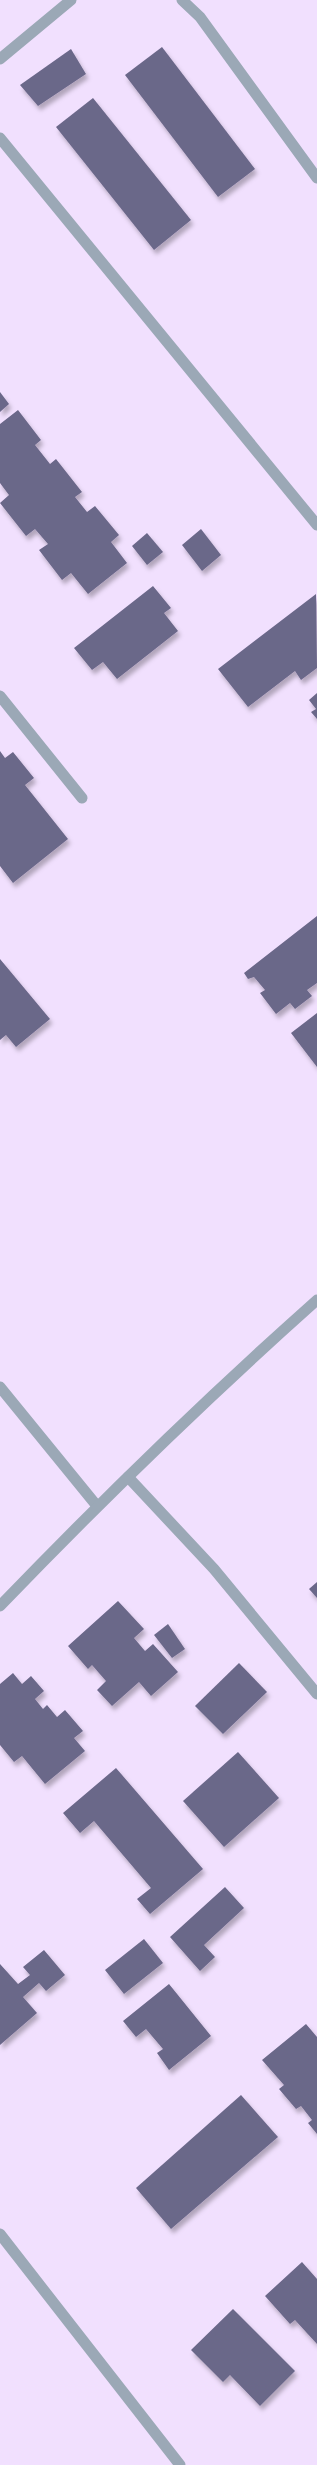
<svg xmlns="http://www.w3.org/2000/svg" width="317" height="2465" font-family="'Nunito Sans',sans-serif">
  <defs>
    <filter id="shadow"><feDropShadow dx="2.5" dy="4.5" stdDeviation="2" flood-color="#0004"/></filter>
  </defs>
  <rect width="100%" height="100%" fill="#f1e0fe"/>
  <!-- building -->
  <g fill="#6b6789" filter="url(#shadow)">
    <polygon points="162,47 255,169 218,197 125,75"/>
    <polygon points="71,49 86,74 38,106 20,85"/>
    <polygon points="93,98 191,220 154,250 56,127"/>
    <polygon points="0,392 9,404 0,412"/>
    <polygon points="18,410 41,440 35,445 50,464 56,459 82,492 75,497 87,512 95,506 119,535 111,542 127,563 88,594 71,573 62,580 39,550 48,544 35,529 26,536 0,503 9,495 0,483 0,424"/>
    <polygon points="201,529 221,555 202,571 182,545"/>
    <polygon points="147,533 163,552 147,565 132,546"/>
    <polygon points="153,586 171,608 164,613 178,631 117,679 103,662 92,670 74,648"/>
    <polygon points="316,594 317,668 301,680 295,671 248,707 218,669"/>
    <polygon points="317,693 317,719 311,712 316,709 309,700"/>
    <polygon points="0,751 5,758 13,752 34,778 25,785 68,839 13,883 0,866"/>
    <polygon points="317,916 317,983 307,990 312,996 295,1009 290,1003 276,1014 260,993 265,990 254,977 248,979 244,973"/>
    <polygon points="0,959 50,1019 16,1047 6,1035 0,1040"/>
    <polygon points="317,1013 317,1067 291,1033"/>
    <polygon points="317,1582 317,1598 309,1589"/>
    <polygon points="118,1601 144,1629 134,1638 145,1651 153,1644 178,1672 151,1696 139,1682 112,1706 97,1690 106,1681 92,1665 88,1669 68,1646"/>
    <polygon points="168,1624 185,1649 172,1658 154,1635"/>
    <polygon points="239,1663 267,1692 223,1734 195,1706"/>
    <polygon points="13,1673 22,1684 31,1676 44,1691 35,1699 43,1709 47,1705 57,1717 65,1710 83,1731 74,1738 85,1751 45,1784 22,1756 14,1762 0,1745 0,1684"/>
    <polygon points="238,1752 279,1798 224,1847 183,1801"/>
    <polygon points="116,1768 203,1869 150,1914 137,1899 151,1888 94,1821 80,1833 63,1813"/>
    <polygon points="225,1887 244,1908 204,1945 215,1957 200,1971 170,1937"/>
    <polygon points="144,1939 163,1963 124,1994 105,1970"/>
    <polygon points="44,1950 65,1975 46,1991 39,1983 23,1997 37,2013 0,2045 0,1964 18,1984 30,1975 23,1967"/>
    <polygon points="169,1984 211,2036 169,2070 157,2053 163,2049 146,2029 136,2037 123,2021"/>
    <polygon points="306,2024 317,2037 317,2134 308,2123 312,2120 301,2106 296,2109 279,2089 284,2085 262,2060"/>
    <polygon points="241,2095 278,2137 171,2229 136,2188"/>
    <polygon points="302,2262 317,2279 317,2344 295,2320 290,2324 265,2296"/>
    <polygon points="233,2309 295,2371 260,2406 230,2375 223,2382 191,2350"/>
  </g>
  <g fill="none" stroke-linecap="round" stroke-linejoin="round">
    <!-- minor -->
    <g stroke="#9ba8b6" stroke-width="11">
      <polyline points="182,0 200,17 317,178"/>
      <polyline points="0,59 71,0"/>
      <polyline points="0,138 317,525"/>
      <polyline points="0,696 82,798"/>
      <polyline points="0,1387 97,1506"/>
      <polyline points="128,1477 214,1569 317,1694"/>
      <path d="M0,1606C102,1500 207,1398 317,1300"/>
      <polyline points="0,2234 180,2465"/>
    </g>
  </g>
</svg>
